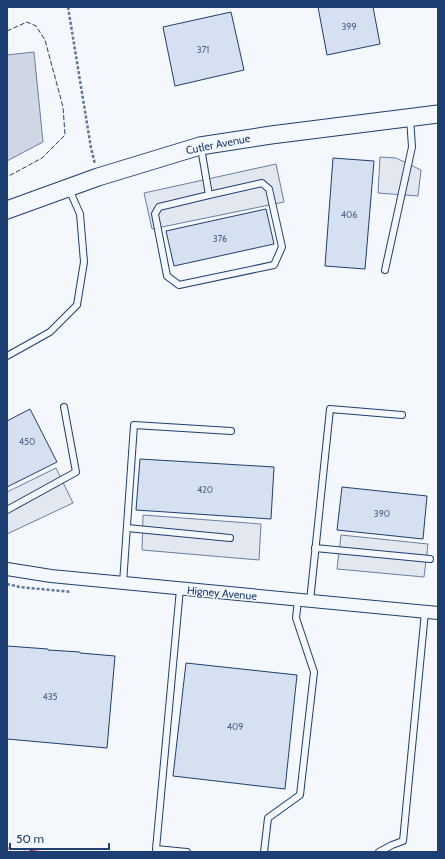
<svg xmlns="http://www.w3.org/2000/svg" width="445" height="859" font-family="Cabin,sans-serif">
  <rect width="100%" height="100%" fill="#f4f7fb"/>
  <!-- parking -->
  <g fill="#e3e8f0" stroke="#687fa3">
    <polygon points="380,157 396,158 421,170 418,196 378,193"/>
    <polygon points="276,164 284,202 152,229 144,193"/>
    <polygon points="56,468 73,503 7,534 7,492"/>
    <polygon points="143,515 261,524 259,560 142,550"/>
    <polygon points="341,535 428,544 424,577 337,569"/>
  </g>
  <!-- water -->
  <polygon fill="#cfd7e4" stroke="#687fa3" points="34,52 43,142 7,161 7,55"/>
  <!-- building -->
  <g fill="#d5e0f0" stroke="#1d3f73">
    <polygon points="318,7 373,7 380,44 327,55"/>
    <polygon points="231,12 244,70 175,86 163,27"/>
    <polygon points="333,158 374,161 365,269 325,266"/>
    <polygon points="266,209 274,244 174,266 166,231"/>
    <polygon points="30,409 57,462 7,487 7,421"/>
    <polygon points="140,459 274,467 271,519 136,510"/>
    <polygon points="342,487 427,496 423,539 337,530"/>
    <polygon points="7,646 48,649 48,650 80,652 80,653 115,656 107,748 7,739"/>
    <polygon points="186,663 297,675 285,789 173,776"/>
  </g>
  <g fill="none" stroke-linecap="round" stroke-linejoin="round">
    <!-- lane casing -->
    <g stroke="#1d3f73" stroke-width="8">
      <g id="lane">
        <polyline points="201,148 209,195 159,207 155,214 167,276 179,285 274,265 282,247 269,189 262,183 209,195"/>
        <polyline points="385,270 412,147 410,118"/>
        <polyline points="7,356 50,332 77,305 84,262 80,214 69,189"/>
        <polyline points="7,510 76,472 64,407"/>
        <polyline points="127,528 230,538"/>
        <polyline points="315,548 430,559"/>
        <polyline points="123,583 134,425 231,431"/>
        <polyline points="180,589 156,849 187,852"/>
        <polyline points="310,601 330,409 402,415"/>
        <polyline points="264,852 268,818 300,795 314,672 296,618 298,600"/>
        <polyline points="379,852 392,845 403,841 425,612"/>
      </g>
    </g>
    <!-- street casing -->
    <g stroke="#1d3f73" stroke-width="14">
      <polyline id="street" points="7,569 51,576 438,613"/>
    </g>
    <!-- secondary casing -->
    <g stroke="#1d3f73" stroke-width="19">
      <polyline id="secondary" points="7,210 98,177 200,146 271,135 438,114"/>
    </g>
    <!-- path -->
    <g stroke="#5e769c" stroke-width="2.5" stroke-dasharray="3 2" stroke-linecap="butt">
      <polyline points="68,7 91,148 95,164"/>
      <polyline points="7,584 20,587 71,592"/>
    </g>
    <!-- lane -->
    <use href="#lane" stroke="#f4f7fb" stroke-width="6"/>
    <!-- street -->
    <use href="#street" stroke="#f4f7fb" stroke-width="12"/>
    <!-- secondary -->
    <use href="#secondary" stroke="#f4f7fb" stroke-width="17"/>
    <!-- fence -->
    <polyline stroke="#1d3f73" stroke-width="1" stroke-dasharray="5 2" stroke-linecap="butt" points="7,31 27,22 36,26 45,40 63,107 65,135 42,158 7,177"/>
    <!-- power -->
    <polyline stroke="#c62828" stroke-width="1" stroke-dasharray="14 3 2 3" stroke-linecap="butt" points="7,848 46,852"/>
  </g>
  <g text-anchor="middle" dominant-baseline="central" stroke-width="3" stroke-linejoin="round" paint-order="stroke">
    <!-- number labels -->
    <g font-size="9" fill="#4b6792">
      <text x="349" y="26">399</text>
      <text x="203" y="49">371</text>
      <text x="349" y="214">406</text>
      <text x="220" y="238">376</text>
      <text x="27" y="441">450</text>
      <text x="205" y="489">420</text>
      <text x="382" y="513">390</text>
      <text x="50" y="696">435</text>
      <text x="235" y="726">409</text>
    </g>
    <!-- street labels -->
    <g font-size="11" fill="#1d3f73" stroke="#f4f7fb">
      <text transform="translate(218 144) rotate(-11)">Cutler Avenue</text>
      <text transform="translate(222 593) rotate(5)">Higney Avenue</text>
    </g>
  </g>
  <!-- border -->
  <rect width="445" height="859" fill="none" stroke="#1d3f73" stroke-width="16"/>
  <!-- scale -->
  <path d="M10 843v6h99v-6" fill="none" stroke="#1d3f73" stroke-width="2"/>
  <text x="16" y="843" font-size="12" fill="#1d3f73" stroke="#f4f7fb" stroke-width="3" paint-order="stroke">50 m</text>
</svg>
